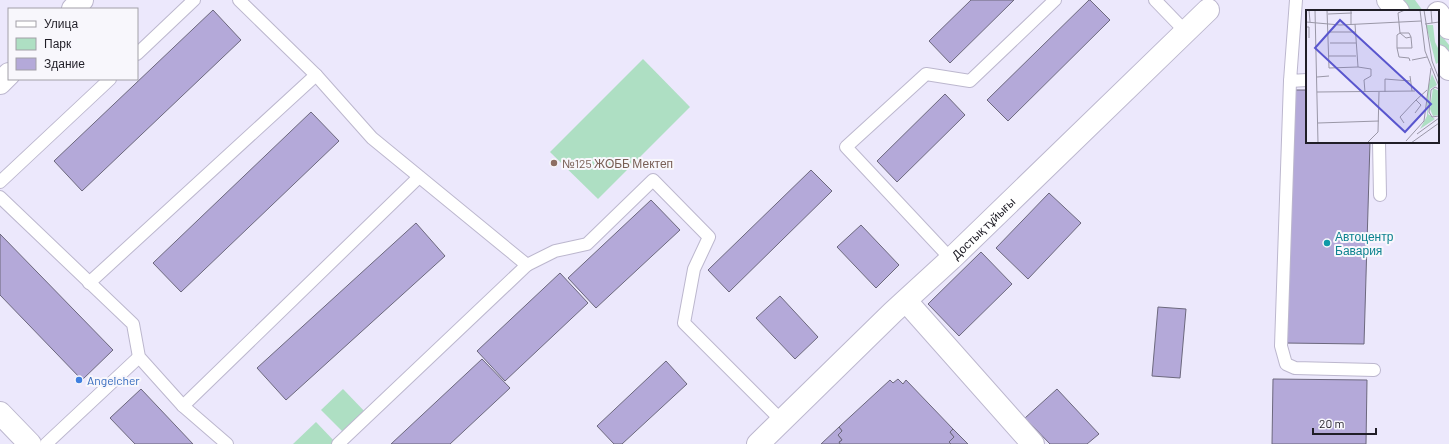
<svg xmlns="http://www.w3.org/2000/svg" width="1449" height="444" font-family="Barlow,sans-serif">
  <rect width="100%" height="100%" fill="#ece8fc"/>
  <!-- green -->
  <g fill="#aedfc3">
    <polygon points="1400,0 1415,0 1423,11 1409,11"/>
    <polygon points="1438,31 1449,45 1449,57 1438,45"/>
    <polygon points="643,59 690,107 598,199 550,152"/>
    <polygon points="343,389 368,415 347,436 321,410"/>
    <polygon points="316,422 337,444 293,444"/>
  </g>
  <!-- building -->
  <g fill="#b4a9d9" stroke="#6c687d">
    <polygon points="971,0 1014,0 950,63 929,41"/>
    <polygon points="1089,0 1090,0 1110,20 1008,121 987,100"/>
    <polygon points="213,10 241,40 82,191 54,161"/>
    <polygon points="1292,90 1307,90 1307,142 1370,142 1364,344 1284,343"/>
    <polygon points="945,94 965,115 897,182 877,161"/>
    <polygon points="311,112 339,141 181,292 153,263"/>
    <polygon points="811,170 832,191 729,292 708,270"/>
    <polygon points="1049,193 1081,223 1028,279 996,248"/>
    <polygon points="651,200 680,230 596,308 568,278"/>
    <polygon points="416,223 445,256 286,400 257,368"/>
    <polygon points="861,225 899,265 876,288 837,247"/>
    <polygon points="0,234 113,350 82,380 0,295"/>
    <polygon points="981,252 1012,284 959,336 928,304"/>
    <polygon points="560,273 588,303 505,381 477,351"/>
    <polygon points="780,296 818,337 795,359 756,318"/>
    <polygon points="1158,307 1186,309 1180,378 1152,376"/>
    <polygon points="482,359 510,388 450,444 391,444"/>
    <polygon points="666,361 687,384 622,444 614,444 597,426"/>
    <polygon points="898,379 903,384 906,380 953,429 950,432 954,437 949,442 951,444 840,444 839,442 842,440 838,435 842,431 839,427 890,380 893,383"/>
    <polygon points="1273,379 1367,380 1366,444 1272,444"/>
    <polygon points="141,389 193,444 135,444 110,418"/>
    <polygon points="1057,389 1099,434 1087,444 1050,444 1025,418"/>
    <polygon points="839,427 842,431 838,435 842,440 839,442 840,444 821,444"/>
    <polygon points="953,429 968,444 951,444 949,442 954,437 950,432"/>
  </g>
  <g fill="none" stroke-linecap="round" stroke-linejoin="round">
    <!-- lane casing -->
    <g stroke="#bcb7ce" stroke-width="14">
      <g id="lane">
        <polyline points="239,0 316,75 372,138 527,265 338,444"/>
        <polyline points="1155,0 1185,31"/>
        <polyline points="1296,0 1290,81 1307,80"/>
        <polyline points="137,54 194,0"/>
        <polyline points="1290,81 1281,346 1286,364 1295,368 1374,370"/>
        <polyline points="1379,142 1380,195"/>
        <polyline points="0,182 110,79"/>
        <polyline points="0,197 133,324 139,357 183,406 227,444"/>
        <polyline points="951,259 846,147 926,74 970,81 1055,0"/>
        <polyline points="527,265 555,251 587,244 653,180 709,237 694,269 684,323 782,421"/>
        <polyline points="89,283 316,75"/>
        <polyline points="183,406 419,177"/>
        <polyline points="46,444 139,357"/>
      </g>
    </g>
    <!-- street casing -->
    <g stroke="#bcb7ce" stroke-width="24">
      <g id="street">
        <polyline points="906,301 1033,444"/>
        <path id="s1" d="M758,444L893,312L951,259L1208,10"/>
      </g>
    </g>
    <!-- secondary casing -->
    <g stroke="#bcb7ce" stroke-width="24">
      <g id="secondary">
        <polyline points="73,9 82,0"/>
        <polyline points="0,83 9,74"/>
        <polyline points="0,413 30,444"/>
      </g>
    </g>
    <!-- primary casing -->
    <g stroke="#bcb7ce" stroke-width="24">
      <g id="primary">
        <polyline points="1388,0 1398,11"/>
        <polyline points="1438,13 1449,28"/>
        <polyline points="1438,56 1449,69"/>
      </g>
    </g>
    <!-- lane -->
    <use href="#lane" stroke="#fff" stroke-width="12"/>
    <!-- street -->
    <use href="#street" stroke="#fff" stroke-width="22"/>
    <!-- secondary -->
    <use href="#secondary" stroke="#fff" stroke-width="22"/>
    <!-- primary -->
    <use href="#primary" stroke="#fff" stroke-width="22"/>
  </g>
  <!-- markers -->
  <circle fill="#8d6e63" stroke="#f8f7fc" stroke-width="1.5" cx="554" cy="163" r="4"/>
  <circle fill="#0f9aa8" stroke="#f8f7fc" stroke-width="1.5" cx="1327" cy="243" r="4"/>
  <circle fill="#3f7fe0" stroke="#f8f7fc" stroke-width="1.5" cx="79" cy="380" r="4"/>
  <g text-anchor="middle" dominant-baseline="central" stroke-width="4" stroke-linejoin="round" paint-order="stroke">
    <!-- education labels -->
    <g font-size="12" fill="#785e54" stroke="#f8f7fc" text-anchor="start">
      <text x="562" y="163">№125 ЖОББ Мектеп</text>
    </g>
    <!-- street labels -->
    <g font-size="12" fill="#201e27" stroke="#f8f7fc">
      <text stroke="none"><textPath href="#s1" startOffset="312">Достық тұйығы</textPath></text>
    </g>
    <!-- culture labels -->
    <g font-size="12" fill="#0d838f" stroke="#f8f7fc" text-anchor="start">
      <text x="1335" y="236">Автоцентр<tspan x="1335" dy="14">Бавария</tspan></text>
    </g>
    <!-- shop labels -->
    <g font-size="12" fill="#366cbe" stroke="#f8f7fc" text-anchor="start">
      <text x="87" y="380">Angelcher</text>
    </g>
  </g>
  <!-- overview -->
  <g transform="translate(1306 10)">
    <rect width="133" height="133" fill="#ece8fc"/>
    <path d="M120,15H127L129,32L133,40V52L130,54ZM126,64L131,75L124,79L122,104L129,109L114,119L121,106L122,77ZM127,78L133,81V105L127,106L124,99Z" fill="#aedfc3"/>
    <path fill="none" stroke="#9a97a7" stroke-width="1" d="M3,0L4,12M9,0L12,133M21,0L23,58L52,57L49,14M99,0L92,3L94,23L100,28L105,27L106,38H91V25L94,23H103L105,27M114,0L119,41L133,76M118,0L126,51L133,69M125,0L126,13M22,4L46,3M0,12L34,15L115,11M119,14L133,12M45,15V0M0,17H3V28M23,22H49M24,33H50M91,38L93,47L103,48L104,51M22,46H50M106,50L121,47M52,57L65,59V66L58,70L59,82M104,66L106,81M11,67L23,66M133,79L129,77L125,80L123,102L126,107L133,106M11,82L109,81M79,82V69L104,71M109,103L115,95L110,90L121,80M12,113L73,111M98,113L94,107L110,90M111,124L133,108M100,131L118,111L125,58M61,133L72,122L73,82M105,133L133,113"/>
    <path fill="#5956ce" fill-opacity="0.15" stroke="#5956ce" stroke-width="2" d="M34,10L125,94L99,122L9,38Z"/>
    <rect width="133" height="133" fill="none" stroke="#201e27" stroke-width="2"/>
  </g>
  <!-- legend -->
  <rect x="8" y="8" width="130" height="72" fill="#f8f7fc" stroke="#a2a0a7"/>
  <rect x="16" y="21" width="20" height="6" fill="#ffffff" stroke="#a2a0a7"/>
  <text x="44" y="28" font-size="12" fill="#201e27">Улица</text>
  <rect x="16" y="38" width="20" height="12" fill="#aedfc3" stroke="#a2a0a7"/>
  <text x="44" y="48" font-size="12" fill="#201e27">Парк</text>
  <rect x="16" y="58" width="20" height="12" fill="#b4a9d9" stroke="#a2a0a7"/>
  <text x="44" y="68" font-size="12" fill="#201e27">Здание</text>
  <!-- scale -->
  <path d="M1313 428v6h63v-6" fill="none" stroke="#201e27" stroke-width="2"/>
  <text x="1319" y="428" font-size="12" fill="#201e27" stroke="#f8f7fc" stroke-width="3" paint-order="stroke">20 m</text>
</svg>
